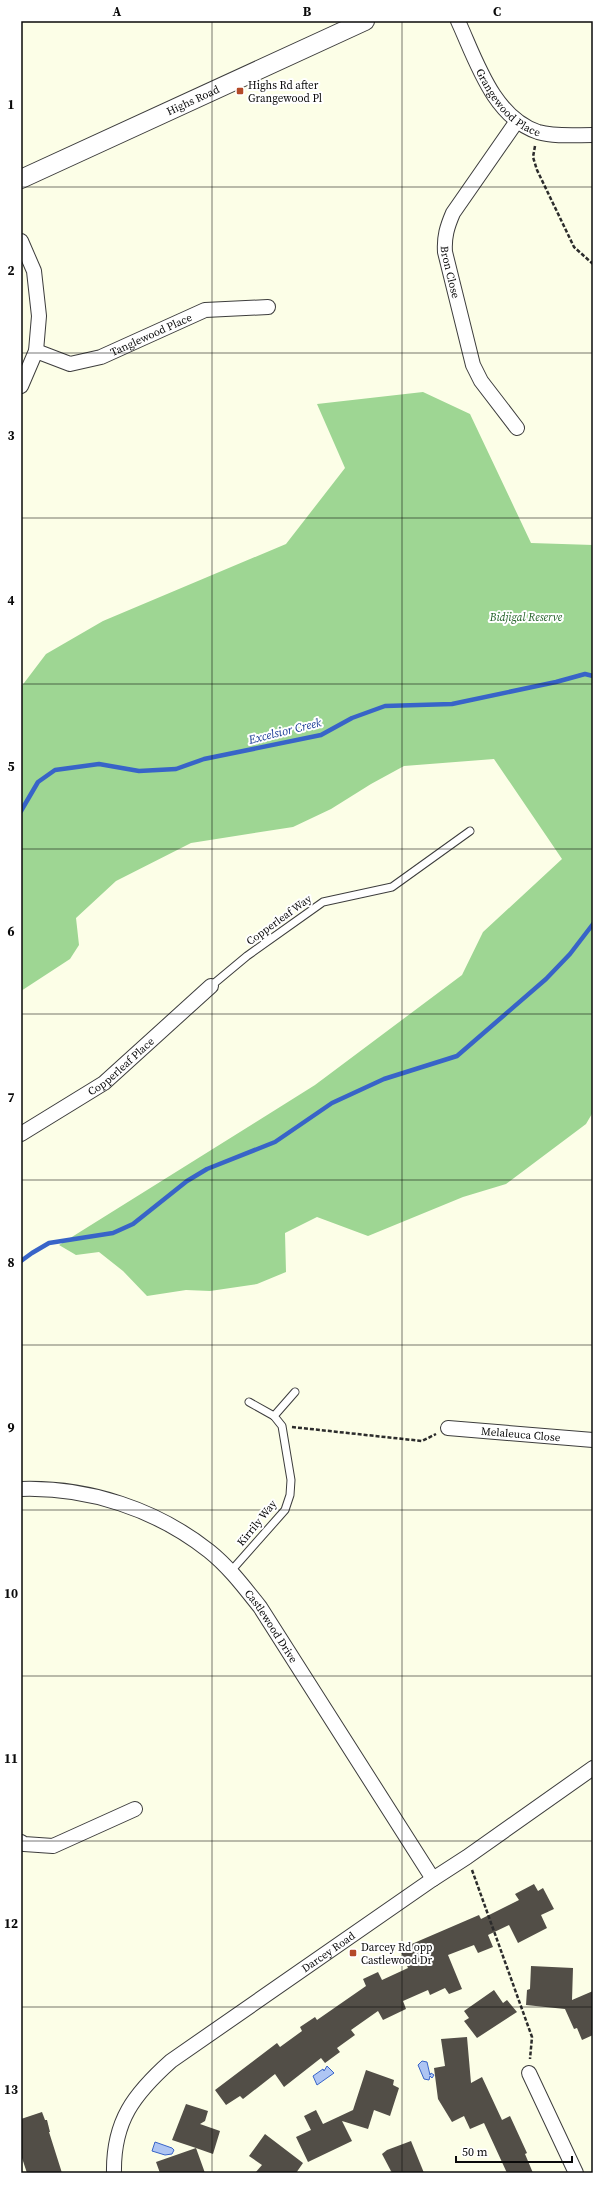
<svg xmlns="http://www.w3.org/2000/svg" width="614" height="2194" font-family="'Source Serif 4',serif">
  <rect width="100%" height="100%" fill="#fcfee7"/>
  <!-- forest -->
  <polygon fill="#9ed693" points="423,392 470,414 531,543 593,545 593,1112 586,1124 506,1184 463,1197 368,1236 317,1217 285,1233 286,1272 257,1284 210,1291 186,1290 147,1296 123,1271 99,1252 76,1255 59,1245 315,1085 462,975 483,932 562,859 494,759 404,766 371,784 331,809 293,827 191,843 116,881 76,918 79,945 70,959 21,991 21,687 46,654 103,621 286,544 345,468 317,404"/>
  <!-- water -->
  <g fill="#aec5f3" stroke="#3864c8">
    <polygon points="422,2061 427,2062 430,2075 431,2073 434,2075 432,2078 430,2076 429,2080 424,2079 418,2065"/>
    <polygon points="327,2066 334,2073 317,2085 313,2076 323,2069 324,2071"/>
    <polygon points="155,2142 172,2148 174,2150 172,2154 165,2155 152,2151"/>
  </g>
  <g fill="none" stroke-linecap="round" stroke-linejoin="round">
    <!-- stream -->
    <g stroke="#3864c8" stroke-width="4.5">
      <polyline points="21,811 38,782 55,770 99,764 139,771 176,769 204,759 321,735 352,718 385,706 452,704 556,682 585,674 593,676"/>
      <polyline points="21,1261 32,1253 49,1243 113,1233 133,1224 187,1181 207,1169 275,1142 332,1103 384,1079 457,1056 546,979 570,954 593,924"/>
    </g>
  </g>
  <!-- building -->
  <g fill="#524e47">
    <polygon points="534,1884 538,1891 543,1888 554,1909 541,1915 547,1928 518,1943 509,1925 488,1935 493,1947 478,1953 474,1945 448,1955 462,1989 449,1994 445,1988 430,1995 428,1990 403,2001 406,2009 383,2020 378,2011 351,2030 355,2035 337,2048 340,2052 325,2063 321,2058 284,2087 275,2074 243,2099 240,2096 226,2105 215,2090 277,2043 280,2047 302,2031 300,2027 315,2017 317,2020 366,1986 363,1979 378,1972 382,1980 408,1968 401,1952 408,1949 407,1946 479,1915 481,1919 519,1900 515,1894"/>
    <polygon points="531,1966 573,1968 572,2000 593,1991 593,2035 582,2040 577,2028 574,2029 565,2009 526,2005 527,1990 530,1989"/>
    <polygon points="494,1990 503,2003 507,2000 517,2012 477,2038 464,2021 469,2018 464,2011"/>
    <polygon points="467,2037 471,2083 482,2077 502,2120 510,2116 527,2153 525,2154 533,2173 507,2173 484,2123 470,2129 464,2116 452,2122 438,2099 434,2068 445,2066 441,2039"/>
    <polygon points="366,2070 394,2080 393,2085 399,2088 390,2116 374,2110 368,2129 342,2121 352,2141 308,2162 296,2137 311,2130 304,2116 316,2110 323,2124 353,2110"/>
    <polygon points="186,2104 208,2111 205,2121 200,2124 220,2131 213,2154 196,2148 205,2173 160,2173 156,2162 196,2148 172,2140"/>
    <polygon points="42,2112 45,2120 47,2120 50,2132 49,2132 62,2173 27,2173 21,2155 21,2119"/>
    <polygon points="265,2134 303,2163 296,2173 255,2173 262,2165 249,2156"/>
    <polygon points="411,2141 424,2173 392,2173 382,2154 387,2150"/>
  </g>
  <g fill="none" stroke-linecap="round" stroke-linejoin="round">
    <!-- service casing -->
    <g stroke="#3d3d3d" stroke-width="9">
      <g id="service">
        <polyline points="211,986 247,956 323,902 392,887 470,831"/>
        <polyline points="249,1402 274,1416"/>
        <polyline points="231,1571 285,1510 290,1495 291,1480 282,1426 274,1416 295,1392"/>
      </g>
    </g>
    <!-- minor casing -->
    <g stroke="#3d3d3d" stroke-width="16">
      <g id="minor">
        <path id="s1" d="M458,21C476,60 493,117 538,132C555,137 575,135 593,135"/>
        <path id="s2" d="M517,121L453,213C447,227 444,237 445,252L473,365L481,381L517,428"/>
        <polyline points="21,241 34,271 39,316 36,351 21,386"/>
        <path id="s3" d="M36,351L70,364L101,357L205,310L268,307"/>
        <path id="s4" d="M21,1134L104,1083L211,986"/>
        <path id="s5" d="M448,1428L593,1440"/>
        <path id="s6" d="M21,1489C88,1487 156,1509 209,1551C229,1567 244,1587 260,1607L433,1879"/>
        <polyline points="21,1842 24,1844 53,1846 135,1809"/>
        <polyline points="529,2073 576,2173"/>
        <path id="s7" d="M114,2173C113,2121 134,2094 171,2061L433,1879L467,1857L593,1768"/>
      </g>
    </g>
    <!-- tertiary casing -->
    <g stroke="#3d3d3d" stroke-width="20">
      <g id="tertiary">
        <path id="s8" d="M21,179L365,21"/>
      </g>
    </g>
    <!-- path -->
    <g stroke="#2c2c2c" stroke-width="2.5" stroke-dasharray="4 2" stroke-linecap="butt">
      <polyline points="535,146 533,157 537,170 574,247 593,264"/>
      <polyline points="292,1427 422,1441 436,1434"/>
      <polyline points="472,1870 532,2037 530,2059"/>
    </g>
    <!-- service -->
    <use href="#service" stroke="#fff" stroke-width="7"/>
    <!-- minor -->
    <use href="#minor" stroke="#fff" stroke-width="14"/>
    <!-- tertiary -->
    <use href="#tertiary" stroke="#fff" stroke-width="18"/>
  </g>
  <!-- grid -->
  <path fill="none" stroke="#0a0a0a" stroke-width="1" stroke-opacity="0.55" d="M212,21V2173M402,21V2173M21,187H593M21,353H593M21,518H593M21,684H593M21,849H593M21,1014H593M21,1180H593M21,1345H593M21,1510H593M21,1676H593M21,1841H593M21,2007H593"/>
  <!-- markers -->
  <g fill="#b44a28" stroke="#fff" stroke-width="1.5">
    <rect x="236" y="87" width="8" height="8" rx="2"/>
    <rect x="349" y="1949" width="8" height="8" rx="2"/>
  </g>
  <g text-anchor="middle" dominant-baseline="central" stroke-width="4" stroke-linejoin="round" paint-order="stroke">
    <!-- poi labels -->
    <g font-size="11" fill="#0a0a0a" stroke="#fff" text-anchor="start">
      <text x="248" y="85">Highs Rd after<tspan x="248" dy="13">Grangewood Pl</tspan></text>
      <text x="361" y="1947">Darcey Rd opp<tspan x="361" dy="13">Castlewood Dr</tspan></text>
    </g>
    <!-- street labels -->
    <g font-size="11" fill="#0a0a0a" stroke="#fff">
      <text stroke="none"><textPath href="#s8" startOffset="189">Highs Road</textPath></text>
      <text stroke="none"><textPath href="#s1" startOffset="98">Grangewood Place</textPath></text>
      <text stroke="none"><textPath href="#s2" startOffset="173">Bron Close</textPath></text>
      <text stroke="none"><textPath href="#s3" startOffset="123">Tanglewood Place</textPath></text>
      <text transform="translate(279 920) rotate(-36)">Copperleaf Way</text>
      <text stroke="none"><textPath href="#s4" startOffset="121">Copperleaf Place</textPath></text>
      <text stroke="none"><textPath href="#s5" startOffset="73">Melaleuca Close</textPath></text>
      <text transform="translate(257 1523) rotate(-51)">Kirrily Way</text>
      <text stroke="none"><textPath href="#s6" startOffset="300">Castlewood Drive</textPath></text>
      <text stroke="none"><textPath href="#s7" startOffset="322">Darcey Road</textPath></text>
    </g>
    <!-- park labels -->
    <g font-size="11" font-style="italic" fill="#1e5e23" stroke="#fff">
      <text x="526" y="617">Bidjigal Reserve</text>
    </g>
    <!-- water labels -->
    <g font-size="12" font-style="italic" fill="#193b95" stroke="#fff">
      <text transform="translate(285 731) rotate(-14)">Excelsior Creek</text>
    </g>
  </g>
  <!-- border -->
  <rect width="614" height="2194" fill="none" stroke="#ffffff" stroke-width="44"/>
  <!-- scale -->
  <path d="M456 2156v6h116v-6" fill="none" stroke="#0a0a0a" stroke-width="2"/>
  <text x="462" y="2156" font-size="12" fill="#0a0a0a" stroke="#ffffff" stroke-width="3" paint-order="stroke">50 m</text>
  <rect x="22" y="22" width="570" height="2150" fill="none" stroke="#0a0a0a" stroke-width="1.5"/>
  <g font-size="13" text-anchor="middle" font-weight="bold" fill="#0a0a0a">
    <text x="117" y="16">A</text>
    <text x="307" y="16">B</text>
    <text x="497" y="16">C</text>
    <text x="11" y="109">1</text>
    <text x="11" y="275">2</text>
    <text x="11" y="440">3</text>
    <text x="11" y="605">4</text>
    <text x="11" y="771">5</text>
    <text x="11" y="936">6</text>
    <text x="11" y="1102">7</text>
    <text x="11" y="1267">8</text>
    <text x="11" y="1432">9</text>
    <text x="11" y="1598">10</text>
    <text x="11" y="1763">11</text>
    <text x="11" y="1928">12</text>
    <text x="11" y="2094">13</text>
  </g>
</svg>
